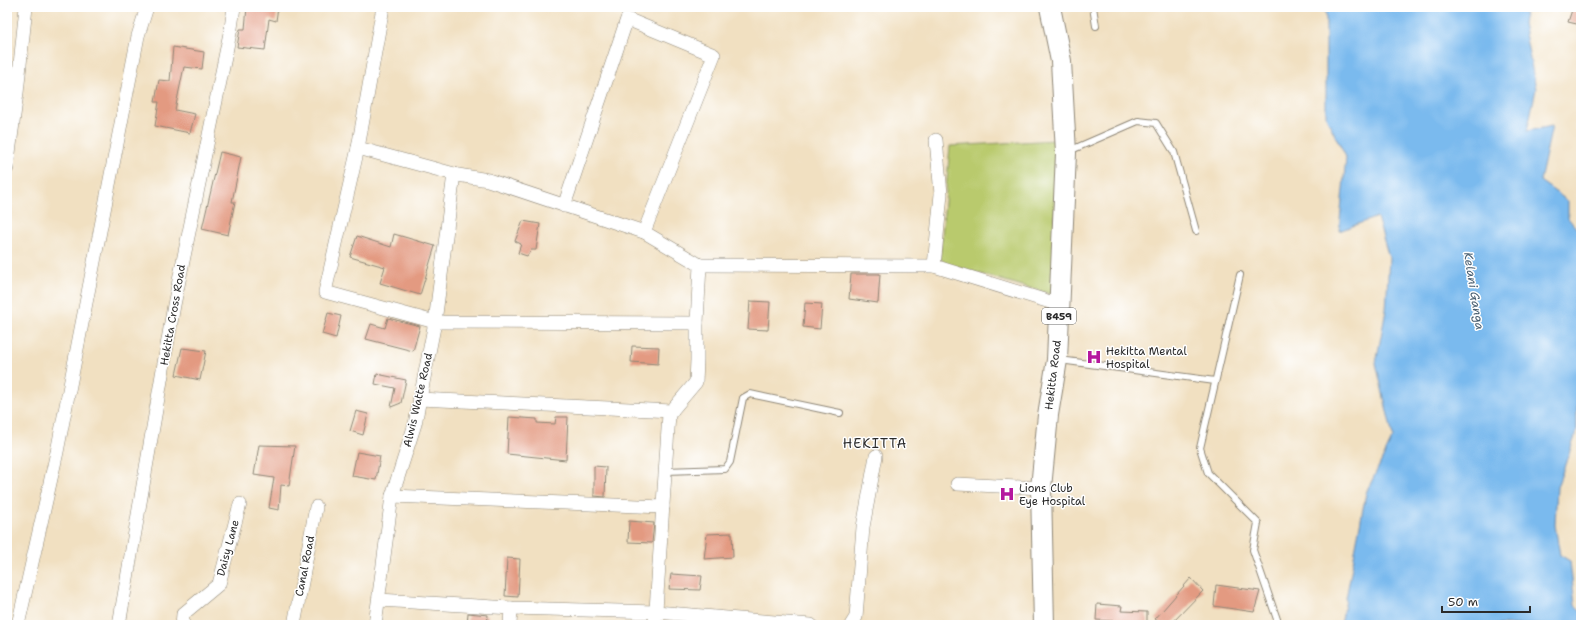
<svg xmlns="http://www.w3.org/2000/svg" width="1588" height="632" font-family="'Shantell Sans',sans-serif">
  <rect width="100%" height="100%" fill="#fff"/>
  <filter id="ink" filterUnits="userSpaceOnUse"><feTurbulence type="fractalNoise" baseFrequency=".025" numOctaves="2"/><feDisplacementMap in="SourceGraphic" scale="8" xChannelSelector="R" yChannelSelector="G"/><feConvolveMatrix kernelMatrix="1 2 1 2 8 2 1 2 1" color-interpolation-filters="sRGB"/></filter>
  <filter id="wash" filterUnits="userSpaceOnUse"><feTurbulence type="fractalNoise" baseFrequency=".012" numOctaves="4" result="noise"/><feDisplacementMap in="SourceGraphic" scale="16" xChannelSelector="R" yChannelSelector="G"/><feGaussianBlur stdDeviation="0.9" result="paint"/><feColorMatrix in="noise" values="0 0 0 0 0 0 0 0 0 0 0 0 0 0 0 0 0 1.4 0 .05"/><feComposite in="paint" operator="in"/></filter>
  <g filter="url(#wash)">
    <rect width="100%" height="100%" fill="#f1e0c1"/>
    <!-- green -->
    <g fill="#b9ca6d" stroke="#727a4c">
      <polygon points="1056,140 1054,295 946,264 940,258 950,146"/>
      <polygon points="664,622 705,625 664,625"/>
    </g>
    <!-- water -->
    <polygon fill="#7abaee" stroke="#52728c" points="1323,7 1527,7 1523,23 1536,89 1527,131 1552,126 1540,181 1568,201 1568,218 1581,234 1581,377 1577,395 1577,431 1557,487 1555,525 1560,555 1570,561 1575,605 1581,611 1581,625 1341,625 1366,493 1393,437 1376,363 1386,310 1389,258 1377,217 1339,231 1346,157 1326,117 1326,14"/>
    <g id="blocks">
      <!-- building -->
      <g fill="#e39a81">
        <polygon points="247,7 278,7 276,21 269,19 265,50 237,47 240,29 245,29"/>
        <polygon points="1573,7 1581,7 1581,25 1568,22"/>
        <polygon points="173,47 204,52 202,69 184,67 175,110 195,114 190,133 155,126 159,102 155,102 159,80 170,81"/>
        <polygon points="220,152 241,157 232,202 235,202 228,235 202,229"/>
        <polygon points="523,221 540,224 536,250 531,250 527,256 518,253 521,244 515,241"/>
        <polygon points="394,234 435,246 420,295 380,283 385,267 350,257 357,236 391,247"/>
        <polygon points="851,274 880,274 878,303 849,299"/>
        <polygon points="750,301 770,302 768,330 748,329"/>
        <polygon points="805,303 822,304 820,329 803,327"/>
        <polygon points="328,313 341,316 336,338 322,334"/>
        <polygon points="388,318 420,326 413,351 366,339 371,324 385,328"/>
        <polygon points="632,346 659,347 658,364 631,362"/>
        <polygon points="182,348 206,351 200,380 176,375"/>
        <polygon points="377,374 406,380 401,403 391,407 395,388 375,384"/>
        <polygon points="356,411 368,414 363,435 350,431"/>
        <polygon points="509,417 537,419 537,423 555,424 556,417 568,417 566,460 507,454"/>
        <polygon points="259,445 295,446 289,486 281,485 279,510 269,508 274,478 254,475"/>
        <polygon points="357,452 380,456 376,480 352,476"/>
        <polygon points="594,466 606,467 605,497 594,496"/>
        <polygon points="629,521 654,523 652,543 628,542"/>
        <polygon points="732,533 733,557 704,559 707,534"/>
        <polygon points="507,558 520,559 518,597 505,596"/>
        <polygon points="671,574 702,576 700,590 669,589"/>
        <polygon points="1191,578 1203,591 1170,625 1163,625 1155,619"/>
        <polygon points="1216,585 1260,591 1254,612 1214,606"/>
        <polygon points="1097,604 1122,606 1121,611 1147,612 1147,625 1127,625 1128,622 1096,620"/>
        <polygon points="468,613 488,615 487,625 467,625"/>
      </g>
    </g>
  </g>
  <g filter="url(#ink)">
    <use href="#blocks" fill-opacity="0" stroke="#8e8676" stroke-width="1"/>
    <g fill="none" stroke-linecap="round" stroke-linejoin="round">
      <!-- lane casing -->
      <g stroke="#8e8676" stroke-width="8">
        <g id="lane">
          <polyline points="1093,7 1096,26"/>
          <polyline points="1069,151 1138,121 1156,123 1174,152 1196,231"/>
          <polyline points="1240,275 1200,448 1208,473 1258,523 1253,550 1279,625"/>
          <polyline points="1060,360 1215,381"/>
          <polyline points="666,471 725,469 730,462 743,398 750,394 840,413"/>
        </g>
      </g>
      <!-- street casing -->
      <g stroke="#8e8676" stroke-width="14">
        <g id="street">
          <polyline points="383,7 358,148 458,175 488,180 644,232 700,265 697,323 697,360 696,382 669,414 655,625"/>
          <polyline points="358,148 325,292 435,322 697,323"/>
          <polyline points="7,168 17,93 26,7"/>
          <polyline points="564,206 627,19 714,55 644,232"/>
          <polyline points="700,265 934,266 1060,305"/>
          <polyline points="934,266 941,194 936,140"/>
          <polyline points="419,399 672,411"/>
          <polyline points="957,484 1041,488"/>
          <polyline points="392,496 663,507"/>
          <polyline points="379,600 511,608 656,612 811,625"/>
          <polyline points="18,625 57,452 138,36 147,7"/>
          <polyline points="119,625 174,305 231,28 234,7"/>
          <polyline points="182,625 183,614 219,584 240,504"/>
          <polyline points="294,625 316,507"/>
          <polyline points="375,625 392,496 415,424 435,322 454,174"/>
          <polyline points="510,625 511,608"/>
          <polyline points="851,625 856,617 863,527 876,456"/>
        </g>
      </g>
      <!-- primary casing -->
      <g stroke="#8e8676" stroke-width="22">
        <polyline id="primary" points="1044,625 1041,488 1048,415 1057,360 1066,153 1061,61 1050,7"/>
      </g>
      <!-- lane -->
      <use href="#lane" stroke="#fff" stroke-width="6"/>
      <!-- street -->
      <use href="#street" stroke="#fff" stroke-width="13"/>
      <!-- primary -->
      <use href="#primary" stroke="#fff" stroke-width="20"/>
    </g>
  </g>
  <!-- icons -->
  <defs>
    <g id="hospital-bare" transform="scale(1.2)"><path d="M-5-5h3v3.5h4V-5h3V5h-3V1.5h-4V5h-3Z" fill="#b5179e" stroke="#fff" stroke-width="2.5" paint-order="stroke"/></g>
  </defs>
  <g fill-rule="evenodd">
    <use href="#hospital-bare" x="1094" y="357"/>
    <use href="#hospital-bare" x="1007" y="494"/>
  </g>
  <g text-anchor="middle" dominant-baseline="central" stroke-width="3" stroke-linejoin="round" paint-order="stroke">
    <!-- shield labels -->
    <rect fill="#fff" stroke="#6b6b6b" stroke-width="1" x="1042" y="308" width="34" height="16" rx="3"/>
    <g font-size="10" font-weight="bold" fill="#2b2b2b">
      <text x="1059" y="316">B459</text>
    </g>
    <!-- street labels -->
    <g font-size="11" fill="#2b2b2b" stroke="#fff">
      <text transform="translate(173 315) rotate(-80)">Hekitta Cross Road</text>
      <text transform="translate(1053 375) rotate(-83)">Hekitta Road</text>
      <text transform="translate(418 400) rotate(-77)">Alwis Watte Road</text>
      <text transform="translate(228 548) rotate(-75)">Daisy Lane</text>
      <text transform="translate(305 566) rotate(-79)">Canal Road</text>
    </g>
    <!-- poi labels -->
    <g font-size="11" fill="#2b2b2b" stroke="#fff" text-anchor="start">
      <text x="1106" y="351">Hekitta Mental<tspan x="1106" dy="13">Hospital</tspan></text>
      <text x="1019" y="488">Lions Club<tspan x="1019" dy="13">Eye Hospital</tspan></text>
    </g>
    <!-- water labels -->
    <g font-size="12" font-style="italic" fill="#475d6f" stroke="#fff">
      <text transform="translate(1474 291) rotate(81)">Kelani Ganga</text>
    </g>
    <!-- quarter labels -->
    <g font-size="13" letter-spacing="1" fill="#2b2b2b" stroke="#fff">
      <text x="875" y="443">HEKITTA</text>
    </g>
  </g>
  <!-- margin -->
  <rect width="1588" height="632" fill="none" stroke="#fff" stroke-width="24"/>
  <!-- scale -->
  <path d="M1442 606v6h88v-6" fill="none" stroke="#2b2b2b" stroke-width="2"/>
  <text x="1448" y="606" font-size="12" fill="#2b2b2b" stroke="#ffffff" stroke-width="3" paint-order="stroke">50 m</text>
</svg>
